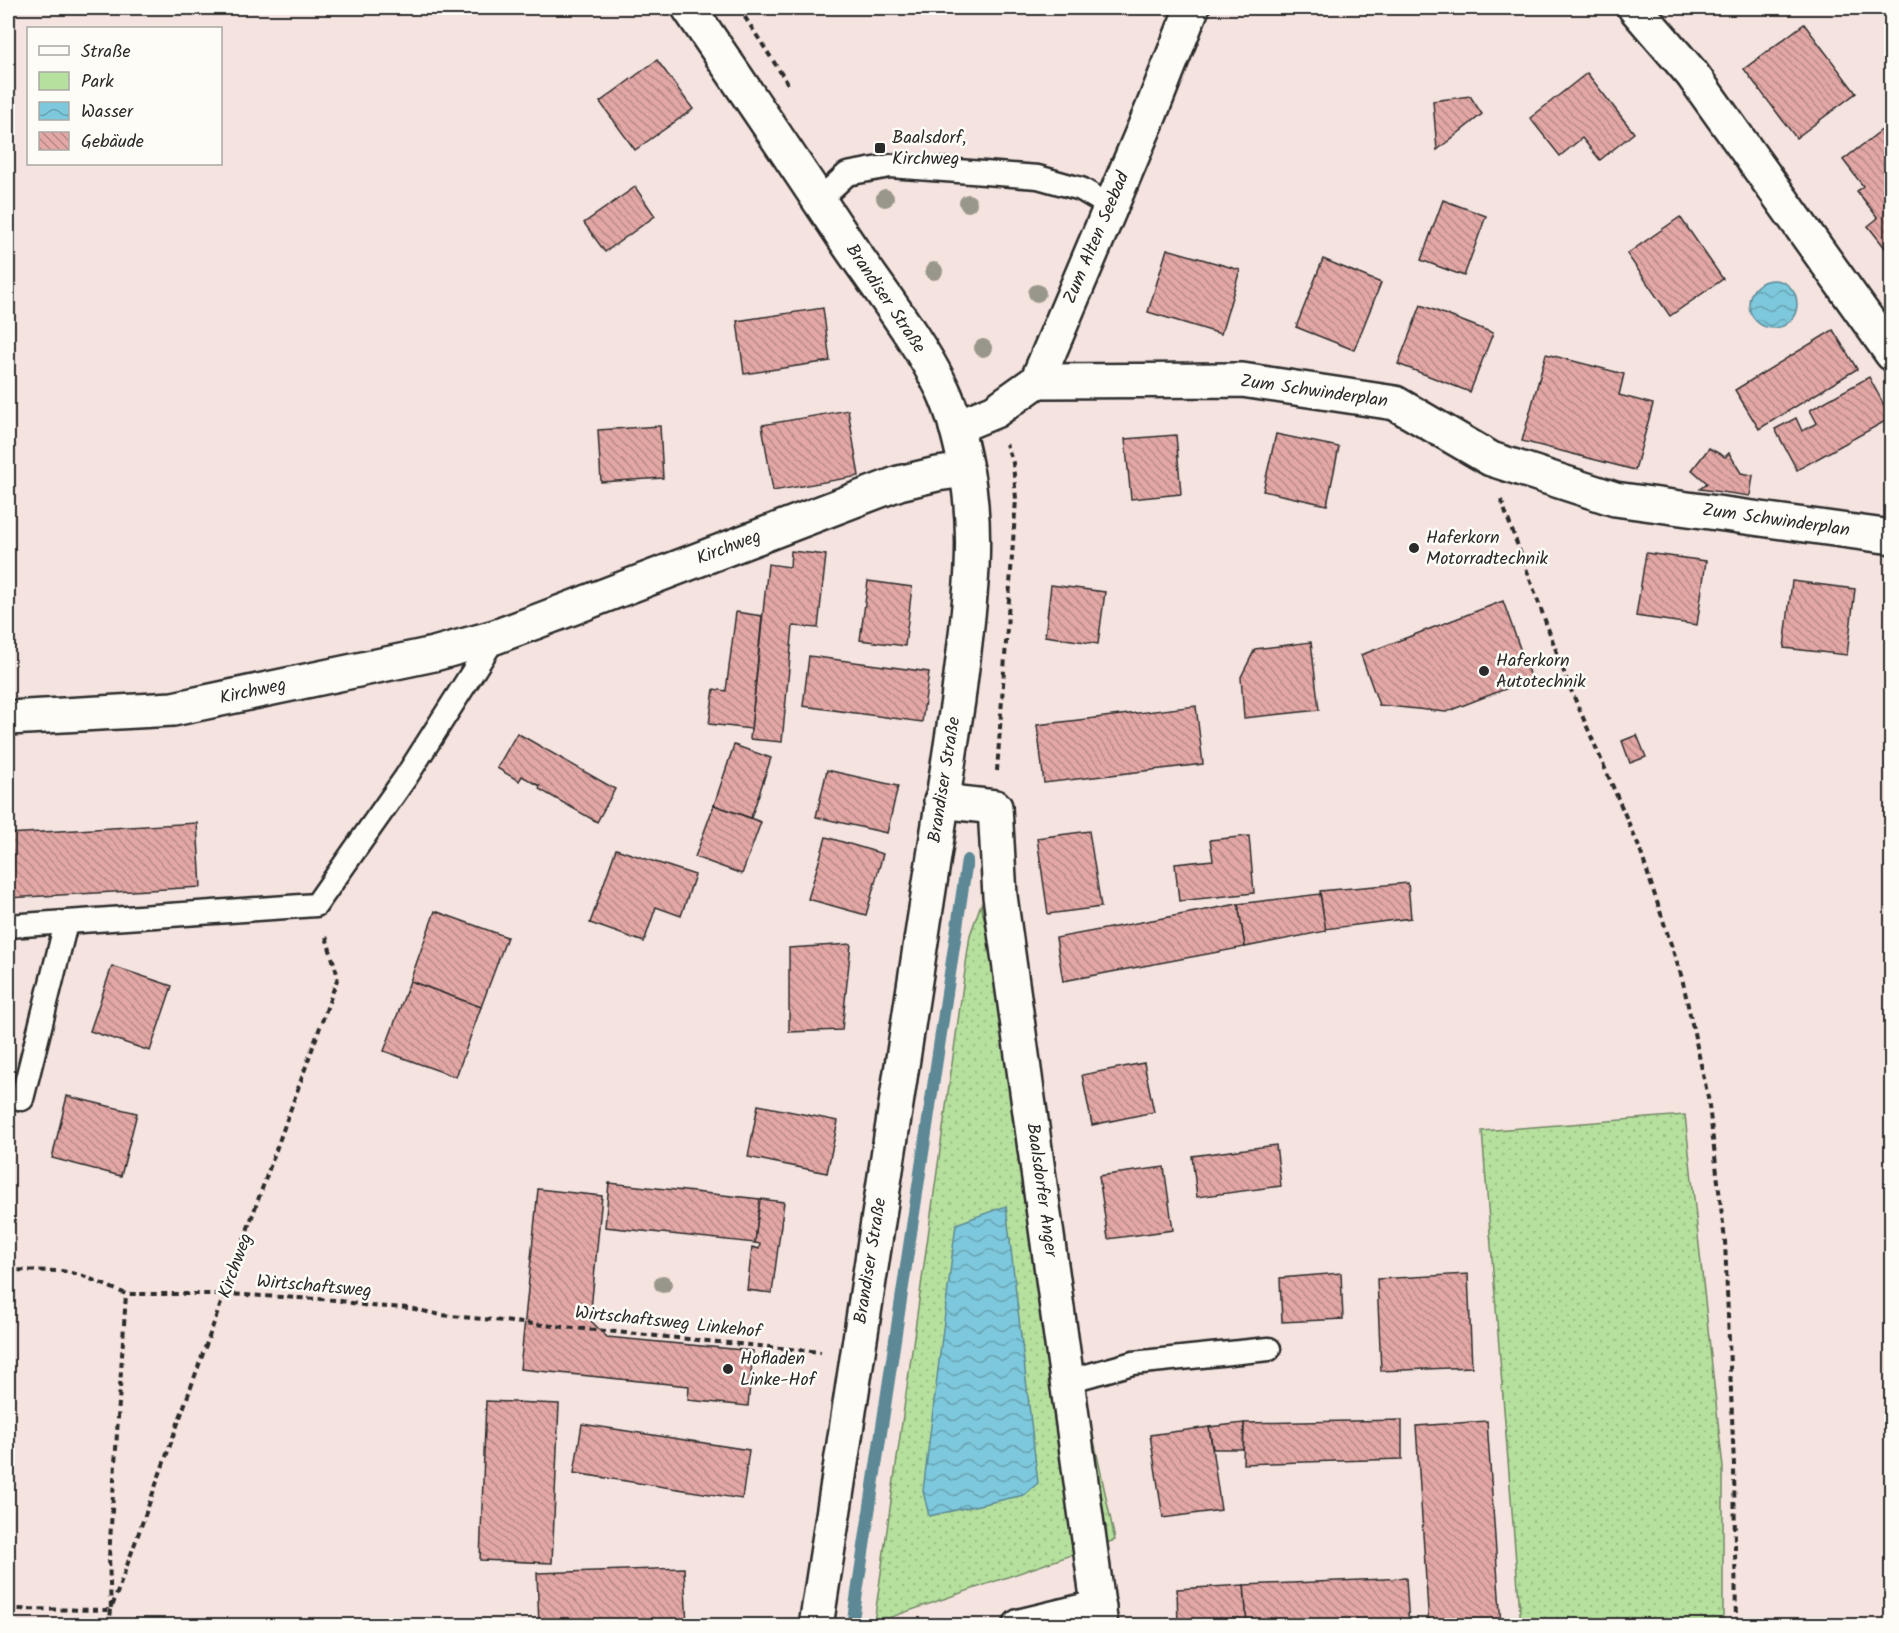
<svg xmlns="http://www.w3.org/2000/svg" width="1899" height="1633" font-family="Kalam,sans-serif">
  <defs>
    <pattern id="green-dots" width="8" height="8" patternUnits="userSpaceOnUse" patternTransform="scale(1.5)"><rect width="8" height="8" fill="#b6e09d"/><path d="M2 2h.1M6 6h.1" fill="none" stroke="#9dc087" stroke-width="1.8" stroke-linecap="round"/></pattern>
    <pattern id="water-waves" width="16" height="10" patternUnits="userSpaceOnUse" patternTransform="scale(1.5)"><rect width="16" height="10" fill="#7dc8dc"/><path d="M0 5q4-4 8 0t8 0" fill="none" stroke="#67a3b3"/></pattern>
    <pattern id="building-back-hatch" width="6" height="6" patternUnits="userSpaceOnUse" patternTransform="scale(1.5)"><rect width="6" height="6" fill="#e3a8a6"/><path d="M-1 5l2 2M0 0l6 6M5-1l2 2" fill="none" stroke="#b88987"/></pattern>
  </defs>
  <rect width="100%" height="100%" fill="#f5e3df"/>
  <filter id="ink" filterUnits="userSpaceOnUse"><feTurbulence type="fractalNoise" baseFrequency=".0167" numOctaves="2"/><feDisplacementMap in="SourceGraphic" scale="12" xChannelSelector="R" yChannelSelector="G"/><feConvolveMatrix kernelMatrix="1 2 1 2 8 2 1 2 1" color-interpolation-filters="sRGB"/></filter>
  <g filter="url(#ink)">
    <!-- green -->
    <g fill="url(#green-dots)" stroke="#708664" stroke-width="1.5">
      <polygon points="981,904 1115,1540 874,1623 970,935"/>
      <polygon points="1685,1115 1723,1468 1723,1625 1521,1625 1482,1131"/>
    </g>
    <!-- water -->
    <g fill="url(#water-waves)" stroke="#5c8995" stroke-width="1.5">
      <circle cx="1773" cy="304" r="24"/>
      <polygon points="1006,1206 1038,1483 1024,1495 929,1516 923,1491 956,1224"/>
    </g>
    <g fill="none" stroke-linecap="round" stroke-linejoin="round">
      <!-- stream -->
      <polyline stroke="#5c8995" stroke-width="12" points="852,1626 967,860"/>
    </g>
    <!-- building -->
    <g fill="url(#building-back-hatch)" stroke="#2b2b2b" stroke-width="1.5">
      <polygon points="1804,24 1856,93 1796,138 1744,69"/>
      <polygon points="657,60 693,109 635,150 600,102"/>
      <polygon points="1587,73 1634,133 1600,160 1582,138 1560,156 1530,118"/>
      <polygon points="1470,96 1482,114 1437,150 1433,101"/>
      <polygon points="1892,122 1892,251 1889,253 1868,226 1878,218 1857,191 1863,186 1843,160"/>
      <polygon points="635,187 655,216 605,252 584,223"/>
      <polygon points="1443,200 1486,216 1464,276 1421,260"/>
      <polygon points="1680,217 1723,279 1670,316 1627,254"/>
      <polygon points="1167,249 1240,270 1221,334 1148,312"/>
      <polygon points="1323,259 1381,283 1354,350 1296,327"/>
      <polygon points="1421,305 1493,333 1470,392 1398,364"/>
      <polygon points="823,308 830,361 744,374 737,321"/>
      <polygon points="1833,330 1857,369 1759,429 1735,390"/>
      <polygon points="1546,354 1624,374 1619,395 1653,404 1635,470 1522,441"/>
      <polygon points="1869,377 1891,418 1797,470 1775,429 1796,418 1802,431 1817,423 1810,410"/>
      <polygon points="848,410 859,476 773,491 762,425"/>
      <polygon points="660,426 663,478 601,482 598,430"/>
      <polygon points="1276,434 1339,447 1327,505 1263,491"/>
      <polygon points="1176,435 1181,494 1131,499 1125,439"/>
      <polygon points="1709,448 1725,457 1729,453 1741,473 1753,475 1750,496 1700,489 1707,483 1692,470"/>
      <polygon points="791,551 826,555 818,628 793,626 782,742 750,739 768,564 790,567"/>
      <polygon points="1646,553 1706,561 1697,625 1636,616"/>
      <polygon points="868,581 912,587 905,646 860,640"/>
      <polygon points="1792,581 1855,589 1847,655 1784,648"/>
      <polygon points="1051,585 1105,592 1098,644 1045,636"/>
      <polygon points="1503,601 1531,679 1446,712 1379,705 1361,655"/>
      <polygon points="736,612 762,616 751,729 709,724 714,689 726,691"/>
      <polygon points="1311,642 1319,710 1244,718 1241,677 1255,649"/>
      <polygon points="809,656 929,672 922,722 803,706"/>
      <polygon points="1196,706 1203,764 1044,783 1037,725"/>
      <polygon points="517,733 615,789 597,822 539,789 540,786 522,776 519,781 497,768"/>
      <polygon points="1637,735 1646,757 1630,763 1622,741"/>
      <polygon points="734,745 771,758 751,818 714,805"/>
      <polygon points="827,770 898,786 887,833 816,817"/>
      <polygon points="714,805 761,822 742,874 695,857"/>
      <polygon points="197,823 201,887 8,898 8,834"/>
      <polygon points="1089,831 1101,907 1048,914 1037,838"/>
      <polygon points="1249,836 1254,893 1179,901 1175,864 1213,860 1210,840"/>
      <polygon points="826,837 883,854 866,915 808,899"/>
      <polygon points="616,849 695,875 681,916 656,907 644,942 590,923"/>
      <polygon points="1408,883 1411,918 1325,929 1320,891"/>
      <polygon points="1320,894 1326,931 1245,947 1238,904"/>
      <polygon points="1238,904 1245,947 1063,981 1056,938"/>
      <polygon points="435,911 507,937 481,1007 410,981"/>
      <polygon points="851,944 842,1030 789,1032 789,948"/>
      <polygon points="112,966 172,986 150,1051 90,1031"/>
      <polygon points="410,981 481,1007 456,1077 384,1051"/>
      <polygon points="1144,1063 1154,1112 1092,1125 1082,1075"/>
      <polygon points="67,1096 137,1113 121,1176 52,1158"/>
      <polygon points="758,1105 838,1121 827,1173 748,1157"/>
      <polygon points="1276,1145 1281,1186 1197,1197 1192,1156"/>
      <polygon points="1164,1167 1173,1230 1108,1239 1099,1176"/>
      <polygon points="609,1183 760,1199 755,1243 605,1227"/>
      <polygon points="538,1189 602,1196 590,1320 607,1337 753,1351 748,1406 688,1400 689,1386 520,1369"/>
      <polygon points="760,1199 784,1202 772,1293 747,1290 752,1247 759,1249 760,1244 755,1243"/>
      <polygon points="1341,1273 1343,1319 1282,1322 1280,1278"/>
      <polygon points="1468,1274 1472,1367 1381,1371 1377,1279"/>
      <polygon points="486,1401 559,1404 552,1563 480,1560"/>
      <polygon points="1402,1420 1402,1459 1243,1464 1244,1423"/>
      <polygon points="1487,1421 1501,1625 1429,1626 1416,1426"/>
      <polygon points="1244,1423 1243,1449 1213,1449 1209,1427"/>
      <polygon points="582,1424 749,1450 742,1499 574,1473"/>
      <polygon points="1209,1427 1221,1510 1163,1518 1150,1435"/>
      <polygon points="684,1568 687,1626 539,1626 537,1573"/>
      <polygon points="1406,1578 1409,1626 1247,1626 1244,1585"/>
      <polygon points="1244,1585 1247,1626 1178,1626 1177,1589"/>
    </g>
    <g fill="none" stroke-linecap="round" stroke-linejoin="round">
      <!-- lane casing -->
      <g stroke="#2b2b2b" stroke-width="27">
        <g id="lane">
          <polyline points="819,200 847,174 890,166 1038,177 1081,189 1110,206"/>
          <polyline points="8,926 316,905 406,777 495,637"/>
          <polyline points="22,1099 66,923"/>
          <polyline points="1068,1381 1133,1363 1269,1349"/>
        </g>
      </g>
      <!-- street casing -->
      <g stroke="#2b2b2b" stroke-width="38">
        <g id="street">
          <polyline points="1635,8 1692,74 1892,354"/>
          <polyline points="1037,381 1242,380 1395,403 1491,459 1615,499 1892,537"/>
          <polyline points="956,427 995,411 1037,381 1151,112 1192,8"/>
          <polyline points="8,718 173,709 434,654 495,637 538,621 899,483 937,474 966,470"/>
          <polyline points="941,801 995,807 1000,896 1101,1626"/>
          <polyline points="1020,1626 1099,1607"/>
        </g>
      </g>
      <!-- secondary casing -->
      <g stroke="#2b2b2b" stroke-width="38">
        <path id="secondary" d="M689,8C741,84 793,161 844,238C877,287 917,337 943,390C954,414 961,443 966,469C981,545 967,623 958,700L816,1626"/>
      </g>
      <!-- path -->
      <g stroke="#2b2b2b" stroke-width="4" stroke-dasharray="6 4.5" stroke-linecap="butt">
        <polyline points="739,8 790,87"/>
        <polyline points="1501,500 1568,683 1639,847 1682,978 1708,1097 1725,1241 1734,1466 1736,1626"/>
        <polyline points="997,771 1016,499 1013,463 1006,444"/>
        <polyline points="8,1270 62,1271 81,1275 126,1294 226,1294 336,1300 368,1306 410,1308 441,1315 821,1352"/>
        <polyline points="8,1609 111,1610 109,1557 126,1294"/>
        <polyline points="109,1626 111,1610 338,977 325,933"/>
      </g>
      <!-- lane -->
      <use href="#lane" stroke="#fdfcf7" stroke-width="22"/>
      <!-- street -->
      <use href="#street" stroke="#fdfcf7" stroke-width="33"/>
      <!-- secondary -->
      <use href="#secondary" stroke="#fdfcf7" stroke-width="33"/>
    </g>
    <!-- trees -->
    <g fill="#99978c">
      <circle cx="885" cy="198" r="9"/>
      <circle cx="968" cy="203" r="9"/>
      <circle cx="934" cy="271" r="9"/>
      <circle cx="1037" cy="293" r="9"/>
      <circle cx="983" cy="348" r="9"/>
      <circle cx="663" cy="1284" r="9"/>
    </g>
  </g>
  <!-- markers -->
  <g fill="#2b2b2b" stroke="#fdfcf7" stroke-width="2">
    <rect x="874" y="142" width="12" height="12" rx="3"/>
    <circle cx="1414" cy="548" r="6"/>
    <circle cx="1484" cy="671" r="6"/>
    <circle cx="728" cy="1369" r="6"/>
  </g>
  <g text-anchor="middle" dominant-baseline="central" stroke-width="5" stroke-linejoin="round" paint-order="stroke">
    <!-- poi labels -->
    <g font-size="18" fill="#2b2b2b" stroke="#fdfcf7" text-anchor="start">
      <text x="892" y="138">Baalsdorf,<tspan x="892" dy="21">Kirchweg</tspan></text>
      <text x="1426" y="538">Haferkorn<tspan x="1426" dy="21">Motorradtechnik</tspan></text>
      <text x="1496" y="661">Haferkorn<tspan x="1496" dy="21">Autotechnik</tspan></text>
      <text x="740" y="1359">Hofladen<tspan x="740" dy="21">Linke-Hof</tspan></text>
    </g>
    <!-- street labels -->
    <g font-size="18" fill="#2b2b2b" stroke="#fdfcf7">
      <text transform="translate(1097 238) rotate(-67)">Zum Alten Seebad</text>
      <text transform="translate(885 299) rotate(56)">Brandiser Straße</text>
      <text transform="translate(1314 392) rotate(8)">Zum Schwinderplan</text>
      <text transform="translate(1776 521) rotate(8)">Zum Schwinderplan</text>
      <text transform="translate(729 548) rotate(-21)">Kirchweg</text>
      <text transform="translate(253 692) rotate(-12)">Kirchweg</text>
      <text transform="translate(945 780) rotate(-81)">Brandiser Straße</text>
      <text transform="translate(1041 1190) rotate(82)">Baalsdorfer Anger</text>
      <text transform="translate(871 1261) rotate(-81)">Brandiser Straße</text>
      <text transform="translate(236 1266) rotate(-70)">Kirchweg</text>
      <text transform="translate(314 1287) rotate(5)">Wirtschaftsweg</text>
      <text transform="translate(668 1323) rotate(6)">Wirtschaftsweg Linkehof</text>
    </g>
  </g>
  <!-- margin -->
  <rect width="1899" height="1633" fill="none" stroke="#fdfcf7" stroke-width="30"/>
  <rect x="15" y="15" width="1869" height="1603" fill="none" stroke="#2b2b2b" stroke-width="2" filter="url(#ink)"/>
  <!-- legend -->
  <rect x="27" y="27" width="195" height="138" fill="#fdfcf7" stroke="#a9a8a5" stroke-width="1.5"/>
  <rect x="39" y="46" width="30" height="9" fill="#fdfcf7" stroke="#a9a8a5" stroke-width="1.5"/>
  <text x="81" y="57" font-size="18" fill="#2b2b2b">Straße</text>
  <rect x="39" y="72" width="30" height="18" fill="#b6e09d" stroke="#a9a8a5" stroke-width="1.5"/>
  <text x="81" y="87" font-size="18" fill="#2b2b2b">Park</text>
  <rect x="39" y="102" width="30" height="18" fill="url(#water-waves)" stroke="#a9a8a5" stroke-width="1.5"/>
  <text x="81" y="117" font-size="18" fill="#2b2b2b">Wasser</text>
  <rect x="39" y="132" width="30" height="18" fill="url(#building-back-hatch)" stroke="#a9a8a5" stroke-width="1.5"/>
  <text x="81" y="147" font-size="18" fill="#2b2b2b">Gebäude</text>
</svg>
